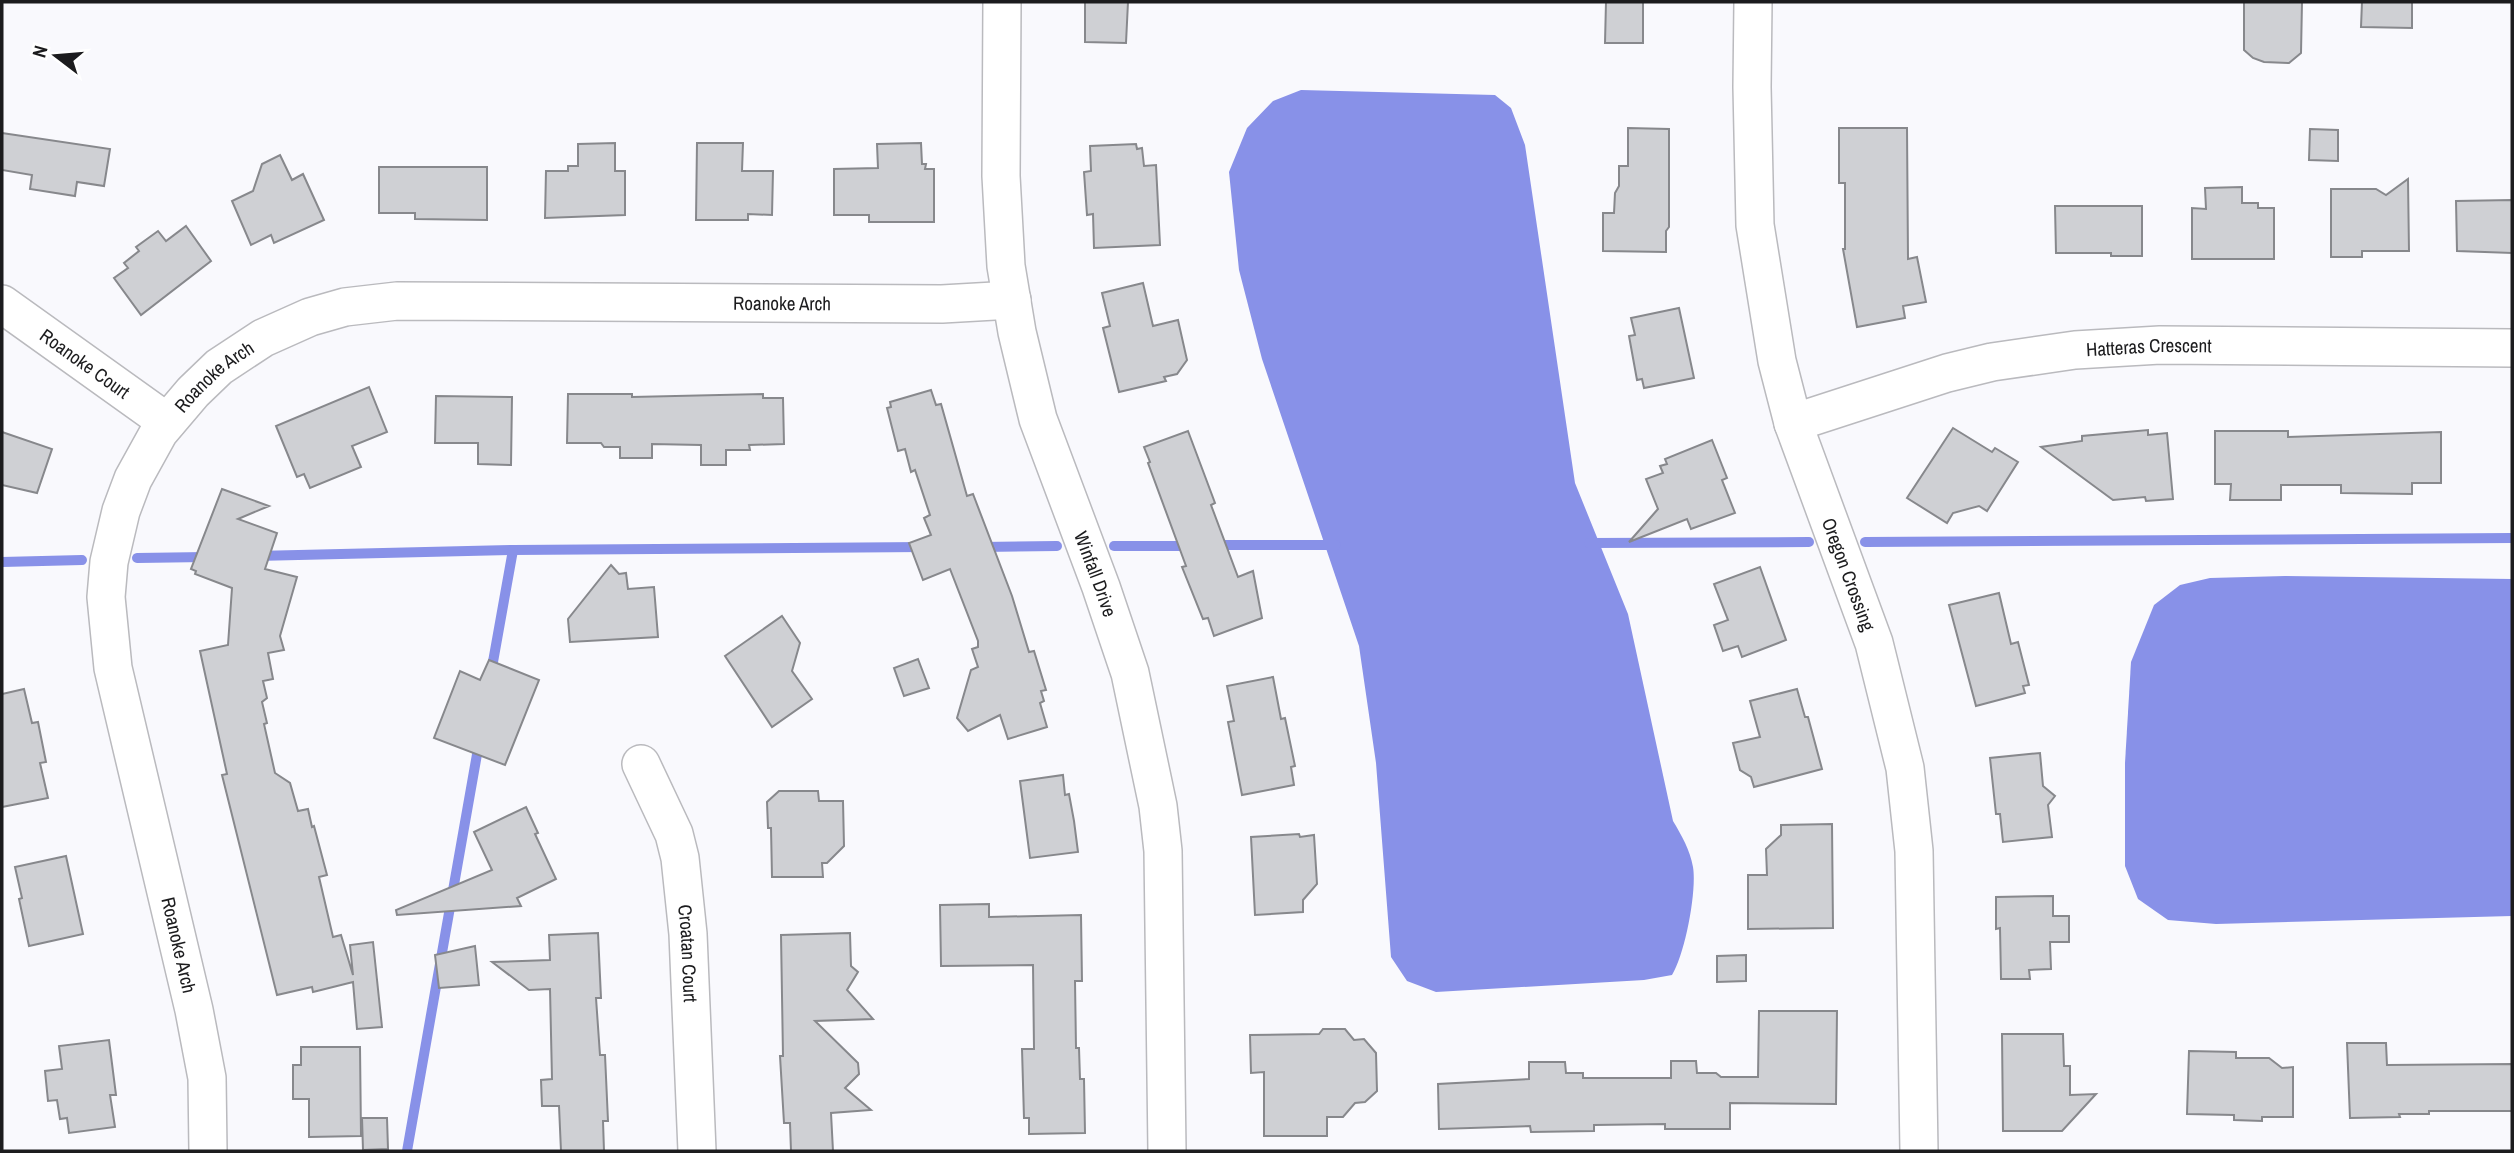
<svg xmlns="http://www.w3.org/2000/svg" width="2514" height="1153" font-family="'Archivo Narrow',sans-serif">
  <rect width="100%" height="100%" fill="#f9f9fd"/>
  <!-- water -->
  <g fill="#8891e8">
    <path d="M1301,90L1495,95L1511,108L1525,145L1575,483L1628,614L1673,821C1682,836 1690,850 1693,867C1697,891 1685,954 1672,975L1644,980L1436,992L1407,981L1391,957L1376,763L1359,646L1262,359L1239,270L1229,172L1247,128L1273,101Z"/>
    <polygon points="2285,576 2512,579 2512,916 2216,924 2168,920 2138,899 2125,866 2125,763 2131,662 2154,605 2180,585 2210,578"/>
  </g>
  <g fill="none" stroke-linecap="round" stroke-linejoin="round">
    <!-- stream -->
    <g stroke="#8891e8" stroke-width="10">
      <polyline points="1865,542 2512,538"/>
      <polyline points="1589,543 1809,542"/>
      <polyline points="1214,545 1336,545"/>
      <polyline points="1114,546 1189,546"/>
      <polyline points="981,547 1057,546"/>
      <polyline points="256,556 513,550 924,547"/>
      <polyline points="137,558 206,557"/>
      <polyline points="2,562 82,560"/>
      <polyline points="491,673 513,550"/>
      <polyline points="407,1151 479,743"/>
    </g>
  </g>
  <!-- building -->
  <g fill="#cfd0d4" stroke="#87888c" stroke-width="2">
    <polygon points="1085,2 1128,2 1126,43 1085,42"/>
    <polygon points="1606,2 1643,2 1643,43 1605,43"/>
    <polygon points="2244,2 2302,2 2301,53 2289,63 2264,62 2253,58 2244,50"/>
    <polygon points="2362,2 2412,2 2412,28 2361,27"/>
    <polygon points="1628,128 1669,129 1669,227 1666,231 1666,252 1603,251 1603,213 1614,213 1615,193 1619,186 1619,166 1628,166"/>
    <polygon points="1839,128 1907,128 1908,259 1917,257 1926,302 1903,306 1905,318 1857,327 1843,249 1845,249 1845,183 1839,183"/>
    <polygon points="2310,129 2338,130 2338,161 2309,160"/>
    <polygon points="2,133 110,149 104,186 77,182 75,196 30,189 32,175 2,170"/>
    <polygon points="615,143 615,171 625,171 625,215 545,218 546,171 568,171 568,166 578,166 578,144"/>
    <polygon points="697,143 743,143 742,171 773,171 772,215 748,214 748,220 696,220"/>
    <polygon points="921,143 922,164 926,164 925,169 934,169 934,222 869,222 869,215 834,215 834,169 878,168 877,144"/>
    <polygon points="1136,144 1137,149 1142,148 1144,166 1156,165 1160,245 1094,248 1093,214 1087,215 1084,172 1091,171 1090,146"/>
    <polygon points="280,155 292,180 303,174 324,220 274,243 271,235 251,245 232,201 253,191 262,164"/>
    <polygon points="379,167 487,167 487,220 415,219 415,213 379,213"/>
    <polygon points="2408,179 2409,251 2362,251 2362,257 2331,257 2331,189 2376,189 2386,195"/>
    <polygon points="2242,187 2242,203 2258,203 2258,208 2274,208 2274,259 2192,259 2192,208 2206,209 2205,188"/>
    <polygon points="2512,200 2512,253 2457,251 2456,201"/>
    <polygon points="2055,206 2142,206 2142,256 2111,256 2111,253 2056,253"/>
    <polygon points="186,226 211,261 141,315 114,278 128,268 124,263 139,251 136,247 158,231 166,241"/>
    <polygon points="1143,283 1153,326 1178,320 1187,360 1177,374 1164,377 1166,381 1119,392 1103,328 1110,326 1102,293"/>
    <polygon points="1679,308 1694,378 1644,388 1642,379 1637,380 1629,336 1635,335 1631,318"/>
    <polygon points="369,387 387,432 352,446 361,467 310,488 304,474 297,477 276,426"/>
    <polygon points="931,390 936,405 941,404 967,496 973,494 1012,596 1029,652 1034,651 1046,690 1041,691 1044,701 1040,703 1047,727 1008,739 1000,715 968,731 957,718 971,670 978,667 972,649 978,647 978,641 950,569 923,580 909,543 931,535 924,518 930,515 915,470 911,472 905,449 898,451 887,408 891,407 890,402"/>
    <polygon points="568,394 632,394 632,397 763,394 763,398 783,398 784,444 749,445 750,450 726,450 726,465 701,465 701,445 652,444 652,458 620,458 620,447 604,447 601,443 567,443"/>
    <polygon points="436,396 512,397 511,465 478,464 478,443 435,443"/>
    <polygon points="1953,428 1992,452 1995,448 2018,462 1987,511 1979,506 1953,513 1947,523 1907,498"/>
    <polygon points="2148,430 2148,435 2167,433 2173,499 2146,501 2145,497 2113,500 2041,447 2082,441 2082,436"/>
    <polygon points="1188,431 1215,503 1211,505 1238,577 1253,571 1262,618 1214,636 1208,618 1203,619 1182,567 1186,566 1148,463 1150,462 1144,447"/>
    <polygon points="2215,431 2288,431 2288,437 2441,432 2441,483 2412,483 2412,494 2341,493 2341,485 2281,485 2281,500 2230,500 2231,484 2215,484"/>
    <polygon points="2,432 52,449 37,493 2,485"/>
    <polygon points="1712,440 1727,478 1722,480 1735,513 1691,529 1687,519 1629,542 1658,509 1646,479 1663,473 1660,466 1667,464 1665,459"/>
    <polygon points="222,489 269,506 238,519 277,533 265,569 297,577 280,636 284,650 268,653 273,679 263,681 267,698 262,702 267,723 264,724 275,773 290,783 298,811 308,809 312,827 314,826 327,875 319,877 333,937 341,935 353,975 350,945 373,942 382,1027 357,1029 353,982 313,992 312,987 277,995 222,775 227,774 200,651 228,645 232,588 195,574 196,571 191,569"/>
    <polygon points="611,565 619,574 626,573 628,589 654,587 658,637 570,642 568,619"/>
    <polygon points="1760,567 1786,640 1742,657 1738,646 1723,651 1714,625 1728,620 1714,584"/>
    <polygon points="1999,593 2011,644 2018,642 2029,685 2023,686 2025,693 1976,706 1949,605"/>
    <polygon points="782,616 800,643 792,671 812,699 772,727 725,656"/>
    <polygon points="918,659 929,688 904,696 894,668"/>
    <polygon points="489,660 539,680 505,765 434,738 460,671 480,680"/>
    <polygon points="1273,677 1281,719 1285,718 1295,766 1291,767 1294,785 1242,795 1228,722 1234,721 1227,686"/>
    <polygon points="24,689 32,723 38,722 46,762 40,763 48,798 2,807 2,694"/>
    <polygon points="1797,689 1805,717 1808,717 1822,769 1754,787 1751,777 1740,770 1733,743 1760,737 1750,701"/>
    <polygon points="2040,753 2043,786 2055,796 2048,805 2052,837 2003,842 2000,814 1996,814 1990,758"/>
    <polygon points="1063,775 1065,795 1069,794 1074,821 1078,852 1030,858 1020,781"/>
    <polygon points="779,791 818,791 819,801 843,801 844,846 827,863 822,863 823,877 772,877 771,828 768,828 767,802"/>
    <polygon points="526,807 538,833 535,834 556,879 517,898 521,906 397,915 396,910 492,870 474,832"/>
    <polygon points="1832,824 1833,928 1748,929 1748,875 1767,875 1766,849 1781,835 1781,825"/>
    <polygon points="1299,834 1300,837 1314,835 1317,884 1303,900 1303,912 1255,915 1251,837"/>
    <polygon points="66,856 83,934 29,946 19,899 22,898 15,867"/>
    <polygon points="2053,896 2053,916 2069,916 2069,942 2050,942 2051,969 2029,970 2030,979 2001,979 2000,928 1996,929 1996,897"/>
    <polygon points="989,904 989,917 1081,915 1082,981 1075,981 1076,1048 1079,1048 1080,1079 1084,1079 1085,1133 1029,1134 1029,1118 1024,1118 1022,1049 1034,1049 1033,965 941,966 940,905"/>
    <polygon points="598,933 601,998 596,998 600,1055 605,1055 608,1121 603,1121 604,1151 561,1151 559,1106 542,1106 541,1080 552,1079 550,989 529,990 492,962 550,960 549,935"/>
    <polygon points="850,933 851,966 858,972 847,990 873,1019 815,1021 858,1063 859,1074 845,1088 871,1110 831,1113 833,1151 791,1151 790,1123 784,1123 780,1056 783,1056 781,935"/>
    <polygon points="475,946 479,985 439,988 435,955"/>
    <polygon points="1746,955 1746,981 1717,982 1717,956"/>
    <polygon points="1759,1011 1837,1011 1836,1104 1730,1103 1730,1129 1665,1129 1665,1124 1594,1125 1594,1131 1531,1132 1530,1126 1439,1129 1438,1084 1529,1079 1529,1062 1565,1062 1566,1073 1583,1073 1583,1078 1671,1078 1671,1061 1696,1061 1697,1073 1716,1073 1721,1077 1758,1077"/>
    <polygon points="1323,1029 1345,1029 1354,1040 1364,1039 1376,1053 1377,1091 1365,1102 1355,1103 1343,1117 1327,1117 1327,1136 1264,1136 1264,1072 1251,1073 1250,1035 1319,1034"/>
    <polygon points="2002,1034 2063,1034 2064,1066 2070,1066 2070,1095 2096,1094 2062,1131 2003,1131"/>
    <polygon points="109,1040 116,1095 110,1095 115,1127 69,1133 67,1118 60,1119 57,1100 48,1101 45,1071 62,1069 59,1046"/>
    <polygon points="2347,1043 2386,1043 2387,1065 2512,1064 2512,1111 2429,1111 2429,1114 2399,1114 2400,1117 2350,1118"/>
    <polygon points="301,1047 360,1047 361,1136 309,1137 309,1099 293,1099 293,1065 301,1065"/>
    <polygon points="2189,1051 2236,1052 2236,1058 2269,1058 2282,1068 2293,1067 2293,1117 2262,1117 2262,1121 2234,1120 2234,1115 2187,1114"/>
    <polygon points="362,1118 387,1118 388,1149 363,1150"/>
  </g>
  <g fill="none" stroke-linecap="round" stroke-linejoin="round">
    <!-- street casing -->
    <g stroke="#bababe" stroke-width="40">
      <g id="street">
        <path id="s1" d="M1002,2L1001,176L1006,266L1017,332L1038,419L1101,587L1130,673L1158,806L1163,851L1167,1151"/>
        <path id="s2" d="M1753,2L1752,87L1755,225L1777,361L1793,423L1874,643L1905,768L1914,851L1919,1151"/>
        <path id="s3" d="M2,304L167,422"/>
        <path id="s4" d="M1793,423L1947,373L1992,362L2075,350L2160,345L2512,348"/>
        <path id="s5" d="M641,764L674,834L680,858L688,934L697,1151"/>
        <path id="s6" d="M208,1151L207,1078L194,1010L113,668L106,597L109,562L121,511L133,479L159,432L193,392L219,367L263,338L310,317L345,307L397,301L942,304L1012,300"/>
      </g>
    </g>
    <!-- street -->
    <use href="#street" stroke="#fff" stroke-width="37"/>
  </g>
  <g text-anchor="middle" dominant-baseline="central" stroke-width="6" stroke-linejoin="round" paint-order="stroke">
    <!-- street labels -->
    <g font-size="19" fill="#1c1c1e" stroke="#fff">
      <text stroke="none"><textPath href="#s6" startOffset="1407">Roanoke Arch</textPath></text>
      <text stroke="none"><textPath href="#s4" startOffset="366">Hatteras Crescent</textPath></text>
      <text stroke="none"><textPath href="#s3" startOffset="102">Roanoke Court</textPath></text>
      <text stroke="none"><textPath href="#s6" startOffset="819">Roanoke Arch</textPath></text>
      <text stroke="none"><textPath href="#s1" startOffset="586">Winfall Drive</textPath></text>
      <text stroke="none"><textPath href="#s2" startOffset="586">Oregon Crossing</textPath></text>
      <text transform="translate(179 945) rotate(77)">Roanoke Arch</text>
      <text stroke="none"><textPath href="#s5" startOffset="198">Croatan Court</textPath></text>
    </g>
  </g>
  <!-- border -->
  <rect width="2514" height="1153" fill="none" stroke="#1c1c1e" stroke-width="7"/>
  <!-- north arrow -->
  <g transform="translate(56 56) rotate(286)" stroke="#ffffff" stroke-width="5" paint-order="stroke">
  <path d="M0-5L12 26L0 18L-12 26Z" fill="#1c1c1e"/>
  <text y="-10" font-size="19" font-weight="bold" text-anchor="middle" fill="#1c1c1e">N</text>
  </g>
</svg>
